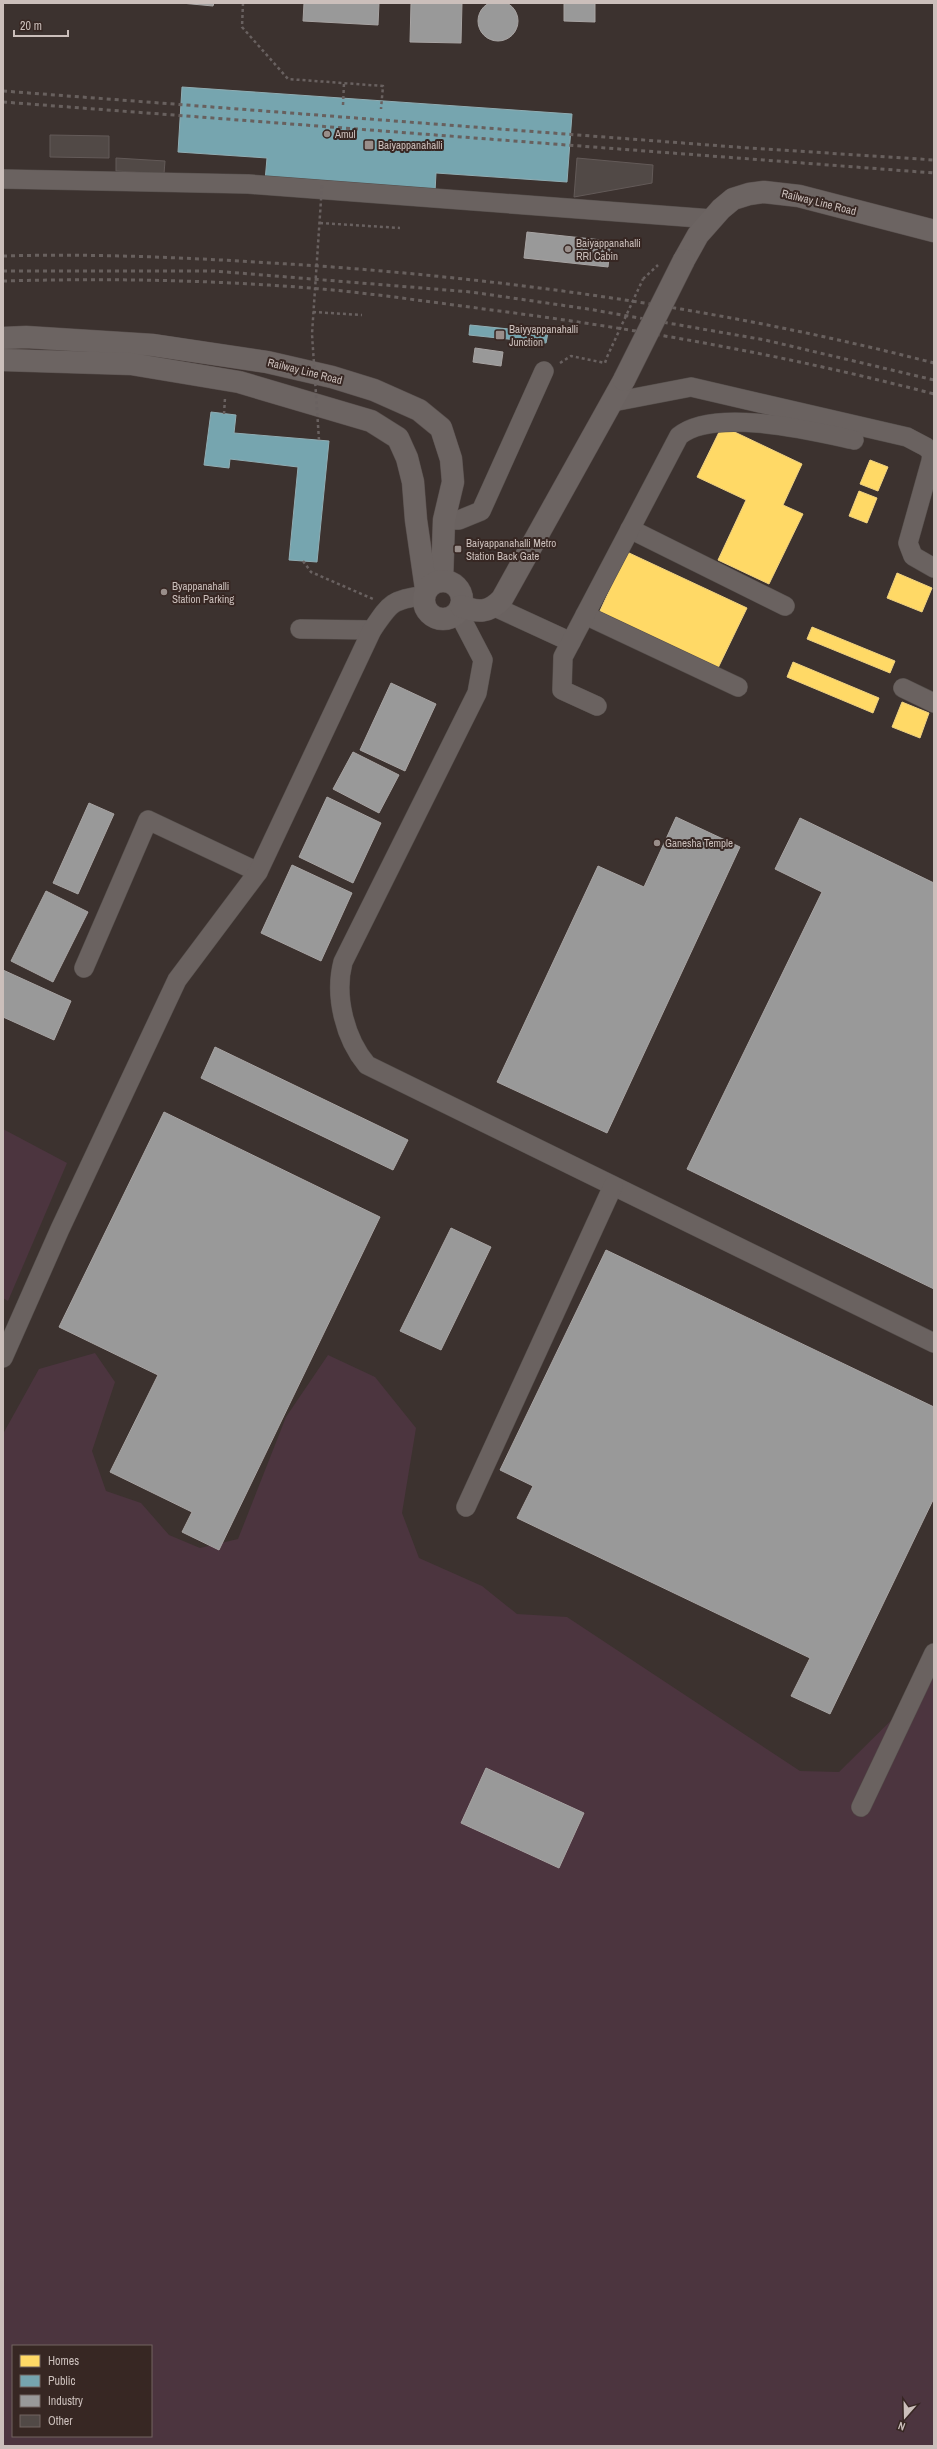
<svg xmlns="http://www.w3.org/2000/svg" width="937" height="2449" font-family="'Archivo Narrow',sans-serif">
  <rect width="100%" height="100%" fill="#3c322f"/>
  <!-- green -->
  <g fill="#4c353f" fill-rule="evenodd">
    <polygon points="3,1129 67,1163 8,1301 3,1298"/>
    <path d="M95,1353L115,1382L92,1451L106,1491L141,1503L169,1535L200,1548L238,1539L286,1417L328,1355L375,1377L416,1428L402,1513L419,1558L482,1586L517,1614L567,1617L800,1771L839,1772L934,1678V2446H3V1434L39,1369ZM13,2346H151V2436H13Z"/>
  </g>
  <!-- homes -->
  <g fill="#ffd966" stroke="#efd180">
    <polygon points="722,426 802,464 783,505 803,514 769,584 718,560 746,500 697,477"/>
    <polygon points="870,460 888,467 878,491 860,484"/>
    <polygon points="859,491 877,498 867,523 849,516"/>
    <polygon points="627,552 747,608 718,668 599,613"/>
    <polygon points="897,573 932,588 922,612 887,598"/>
    <polygon points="812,627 895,661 890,673 807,639"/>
    <polygon points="793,662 879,698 873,713 787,677"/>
    <polygon points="902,702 929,713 920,738 892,727"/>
  </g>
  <!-- public -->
  <g fill="#76a5af" stroke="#90adb3">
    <polygon points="182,87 572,114 567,182 436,173 435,192 265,181 267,158 178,152"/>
    <polygon points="470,325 548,333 546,343 469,335"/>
    <polygon points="211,412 236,415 234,433 329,441 317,562 289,560 298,467 230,459 229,468 204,465"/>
  </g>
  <!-- industry -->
  <g fill="#999" stroke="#a8a4a3">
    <circle cx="498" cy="21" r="20"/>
    <polygon points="181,3 214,3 213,6"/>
    <polygon points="304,3 379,3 378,25 303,21"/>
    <polygon points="411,3 462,3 461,43 410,42"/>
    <polygon points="564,3 595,3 595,22 564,21"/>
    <polygon points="527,232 611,241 608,267 524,258"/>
    <polygon points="475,348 503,352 501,366 473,362"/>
    <polygon points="391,683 436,704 405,771 360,750"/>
    <polygon points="353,752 399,775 379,813 333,789"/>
    <polygon points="327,797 381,823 353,883 299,857"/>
    <polygon points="89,803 114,814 78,894 53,883"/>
    <polygon points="676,817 740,847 607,1133 497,1082 598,866 644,887"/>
    <polygon points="800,818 934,883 934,1289 687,1169 822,892 775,869"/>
    <polygon points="292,865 352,893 321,961 261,933"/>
    <polygon points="46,891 88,912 53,982 11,961"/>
    <polygon points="3,970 71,1001 54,1040 3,1017"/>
    <polygon points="215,1047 408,1140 393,1170 201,1078"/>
    <polygon points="164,1112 380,1217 219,1550 182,1532 192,1512 110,1472 158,1375 59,1327"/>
    <polygon points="451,1228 491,1247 441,1350 400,1331"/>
    <polygon points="606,1250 934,1407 934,1498 830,1714 791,1696 810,1658 517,1518 533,1486 500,1470"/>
    <polygon points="486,1768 584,1813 559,1868 461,1823"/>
  </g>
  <!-- building -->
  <g fill="#514946" stroke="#635a58">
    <polygon points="50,135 109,136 109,158 50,157"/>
    <polygon points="116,158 165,161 164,174 116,171"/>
    <polygon points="577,158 653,165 652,183 574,197"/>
  </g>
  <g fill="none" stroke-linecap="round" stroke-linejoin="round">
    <!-- minor casing -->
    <g stroke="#554e4b" stroke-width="20">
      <g id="minor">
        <polyline points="3,179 248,184 712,219"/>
        <polyline points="613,402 691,387 907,437 926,447 932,453 931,461 908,543 913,556 934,568"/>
        <polyline points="444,520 459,520 481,511 544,371"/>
        <polyline points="630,529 785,606"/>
        <polyline points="495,607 571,642"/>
        <path d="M458,612L483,660L477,693L343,962C334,996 345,1039 367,1065L934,1343"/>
        <polyline points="585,615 738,687"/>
        <polyline points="300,629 372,630"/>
        <polyline points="903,688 934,703"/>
        <path d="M597,706L562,690L563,657L679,436C714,407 812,431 854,440"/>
        <polyline points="84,968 148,820 258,872"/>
        <path d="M3,1358L60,1229L177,980L258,872L372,630C391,602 391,601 424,595"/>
        <polyline points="466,1507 613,1186"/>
        <polyline points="861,1807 934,1653"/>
      </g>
    </g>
    <!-- major casing -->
    <g stroke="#584f4d" stroke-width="23">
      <g id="major">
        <polyline points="684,260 698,235 721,209 733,199 749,194 764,192 799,196 934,231"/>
        <polyline points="3,338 26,337 153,345 267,362 332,377 374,390 419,410 441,428 451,459 453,482 444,520 442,581"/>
        <polyline points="3,360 131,364 239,382 371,421 398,438 407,458 413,482 416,520 426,589"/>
        <circle cx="443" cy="600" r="19"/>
        <path d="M461,606C478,613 489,613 502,599L624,380"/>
      </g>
    </g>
    <!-- path -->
    <g stroke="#696160" stroke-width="2.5" stroke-dasharray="3 3" stroke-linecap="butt">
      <polyline points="243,3 242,27 288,79 383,86 381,109"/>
      <polyline points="343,105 344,83"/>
      <polyline points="320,223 400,228"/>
      <polyline points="643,279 658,265"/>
      <polyline points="313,312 362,315"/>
      <polyline points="560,363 571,356 605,363 607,357"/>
      <polyline points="224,414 225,398"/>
      <polyline points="303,561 311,572 373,599"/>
    </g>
    <!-- minor -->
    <use href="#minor" stroke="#6a6260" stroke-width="19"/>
    <!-- major -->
    <use href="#major" stroke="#6c6462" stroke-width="22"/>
    <!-- rail -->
    <g stroke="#68605e" stroke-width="3" stroke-dasharray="4 4" stroke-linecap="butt">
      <polyline points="3,91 735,147 934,160"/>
      <polyline points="3,102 934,173"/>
      <path d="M3,256C109,253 214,259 319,266C527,281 733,311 934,363"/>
      <polyline points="3,271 214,271 471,292 588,309 765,340 934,380"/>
      <path d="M3,281C116,278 230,280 343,291C398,297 453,305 507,312C651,331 793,357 934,394"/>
    </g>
    <!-- major-bridge casing -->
    <g stroke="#584f4d" stroke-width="23" stroke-linecap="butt">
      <polyline id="major-bridge" points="624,380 684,260"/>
    </g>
    <!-- path-bridge -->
    <g stroke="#696160" stroke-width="2.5" stroke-dasharray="3 3" stroke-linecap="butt">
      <polyline points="607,357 643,279"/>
      <polyline points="319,440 312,334 322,185"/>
    </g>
    <!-- major-bridge -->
    <use href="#major-bridge" stroke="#6c6462" stroke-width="22"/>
  </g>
  <!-- markers -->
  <g fill="#998e8a" stroke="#372723" stroke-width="1.5">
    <circle cx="327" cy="134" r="4"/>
    <rect x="364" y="140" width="10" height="10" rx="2"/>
    <circle cx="568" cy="249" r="4"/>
    <rect x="495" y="330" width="10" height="10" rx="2"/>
    <rect x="454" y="545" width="8" height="8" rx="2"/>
    <circle cx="164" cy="592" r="4"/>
    <circle cx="657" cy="843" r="4"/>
  </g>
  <g text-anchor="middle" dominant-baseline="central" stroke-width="4" stroke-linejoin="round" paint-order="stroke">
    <!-- poi labels -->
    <g font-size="11" fill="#cbbfbb" stroke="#372723" text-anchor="start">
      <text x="335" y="134">Amul</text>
      <text x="378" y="145">Baiyappanahalli</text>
      <text x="576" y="243">Baiyappanahalli<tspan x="576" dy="13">RRI Cabin</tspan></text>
      <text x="509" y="329">Baiyyappanahalli<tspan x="509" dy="13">Junction</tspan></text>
      <text x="466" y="543">Baiyappanahalli Metro<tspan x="466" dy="13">Station Back Gate</tspan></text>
      <text x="172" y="586">Byappanahalli<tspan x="172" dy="13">Station Parking</tspan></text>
      <text x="665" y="843">Ganesha Temple</text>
    </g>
    <!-- street labels -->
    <g font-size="11" fill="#cbbfbb" stroke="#372723">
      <text transform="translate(819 202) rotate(14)">Railway Line Road</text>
      <text transform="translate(305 371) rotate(14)">Railway Line Road</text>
    </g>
  </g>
  <!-- border -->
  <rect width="937" height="2449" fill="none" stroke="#cbbfbb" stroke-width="8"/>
  <!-- legend -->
  <rect x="12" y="2345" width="140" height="92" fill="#372723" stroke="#726460"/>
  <rect x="20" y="2355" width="20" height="12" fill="#ffd966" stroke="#726460"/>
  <text x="48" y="2365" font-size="12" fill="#cbbfbb">Homes</text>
  <rect x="20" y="2375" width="20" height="12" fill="#76a5af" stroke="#726460"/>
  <text x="48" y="2385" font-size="12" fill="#cbbfbb">Public</text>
  <rect x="20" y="2395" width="20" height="12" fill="#999999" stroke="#726460"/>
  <text x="48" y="2405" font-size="12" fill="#cbbfbb">Industry</text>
  <rect x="20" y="2415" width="20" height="12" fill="#514946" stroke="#726460"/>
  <text x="48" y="2425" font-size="12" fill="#cbbfbb">Other</text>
  <!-- north arrow -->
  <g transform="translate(905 2417) rotate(200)" stroke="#372723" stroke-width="3" paint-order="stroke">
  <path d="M0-3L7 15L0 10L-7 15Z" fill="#cbbfbb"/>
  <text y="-6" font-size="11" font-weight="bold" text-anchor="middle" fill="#cbbfbb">N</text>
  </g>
  <!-- scale -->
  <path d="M14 30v6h54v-6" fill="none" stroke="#cbbfbb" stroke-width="2"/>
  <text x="20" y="30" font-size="12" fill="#cbbfbb" stroke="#372723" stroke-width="3" paint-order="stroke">20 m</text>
</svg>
